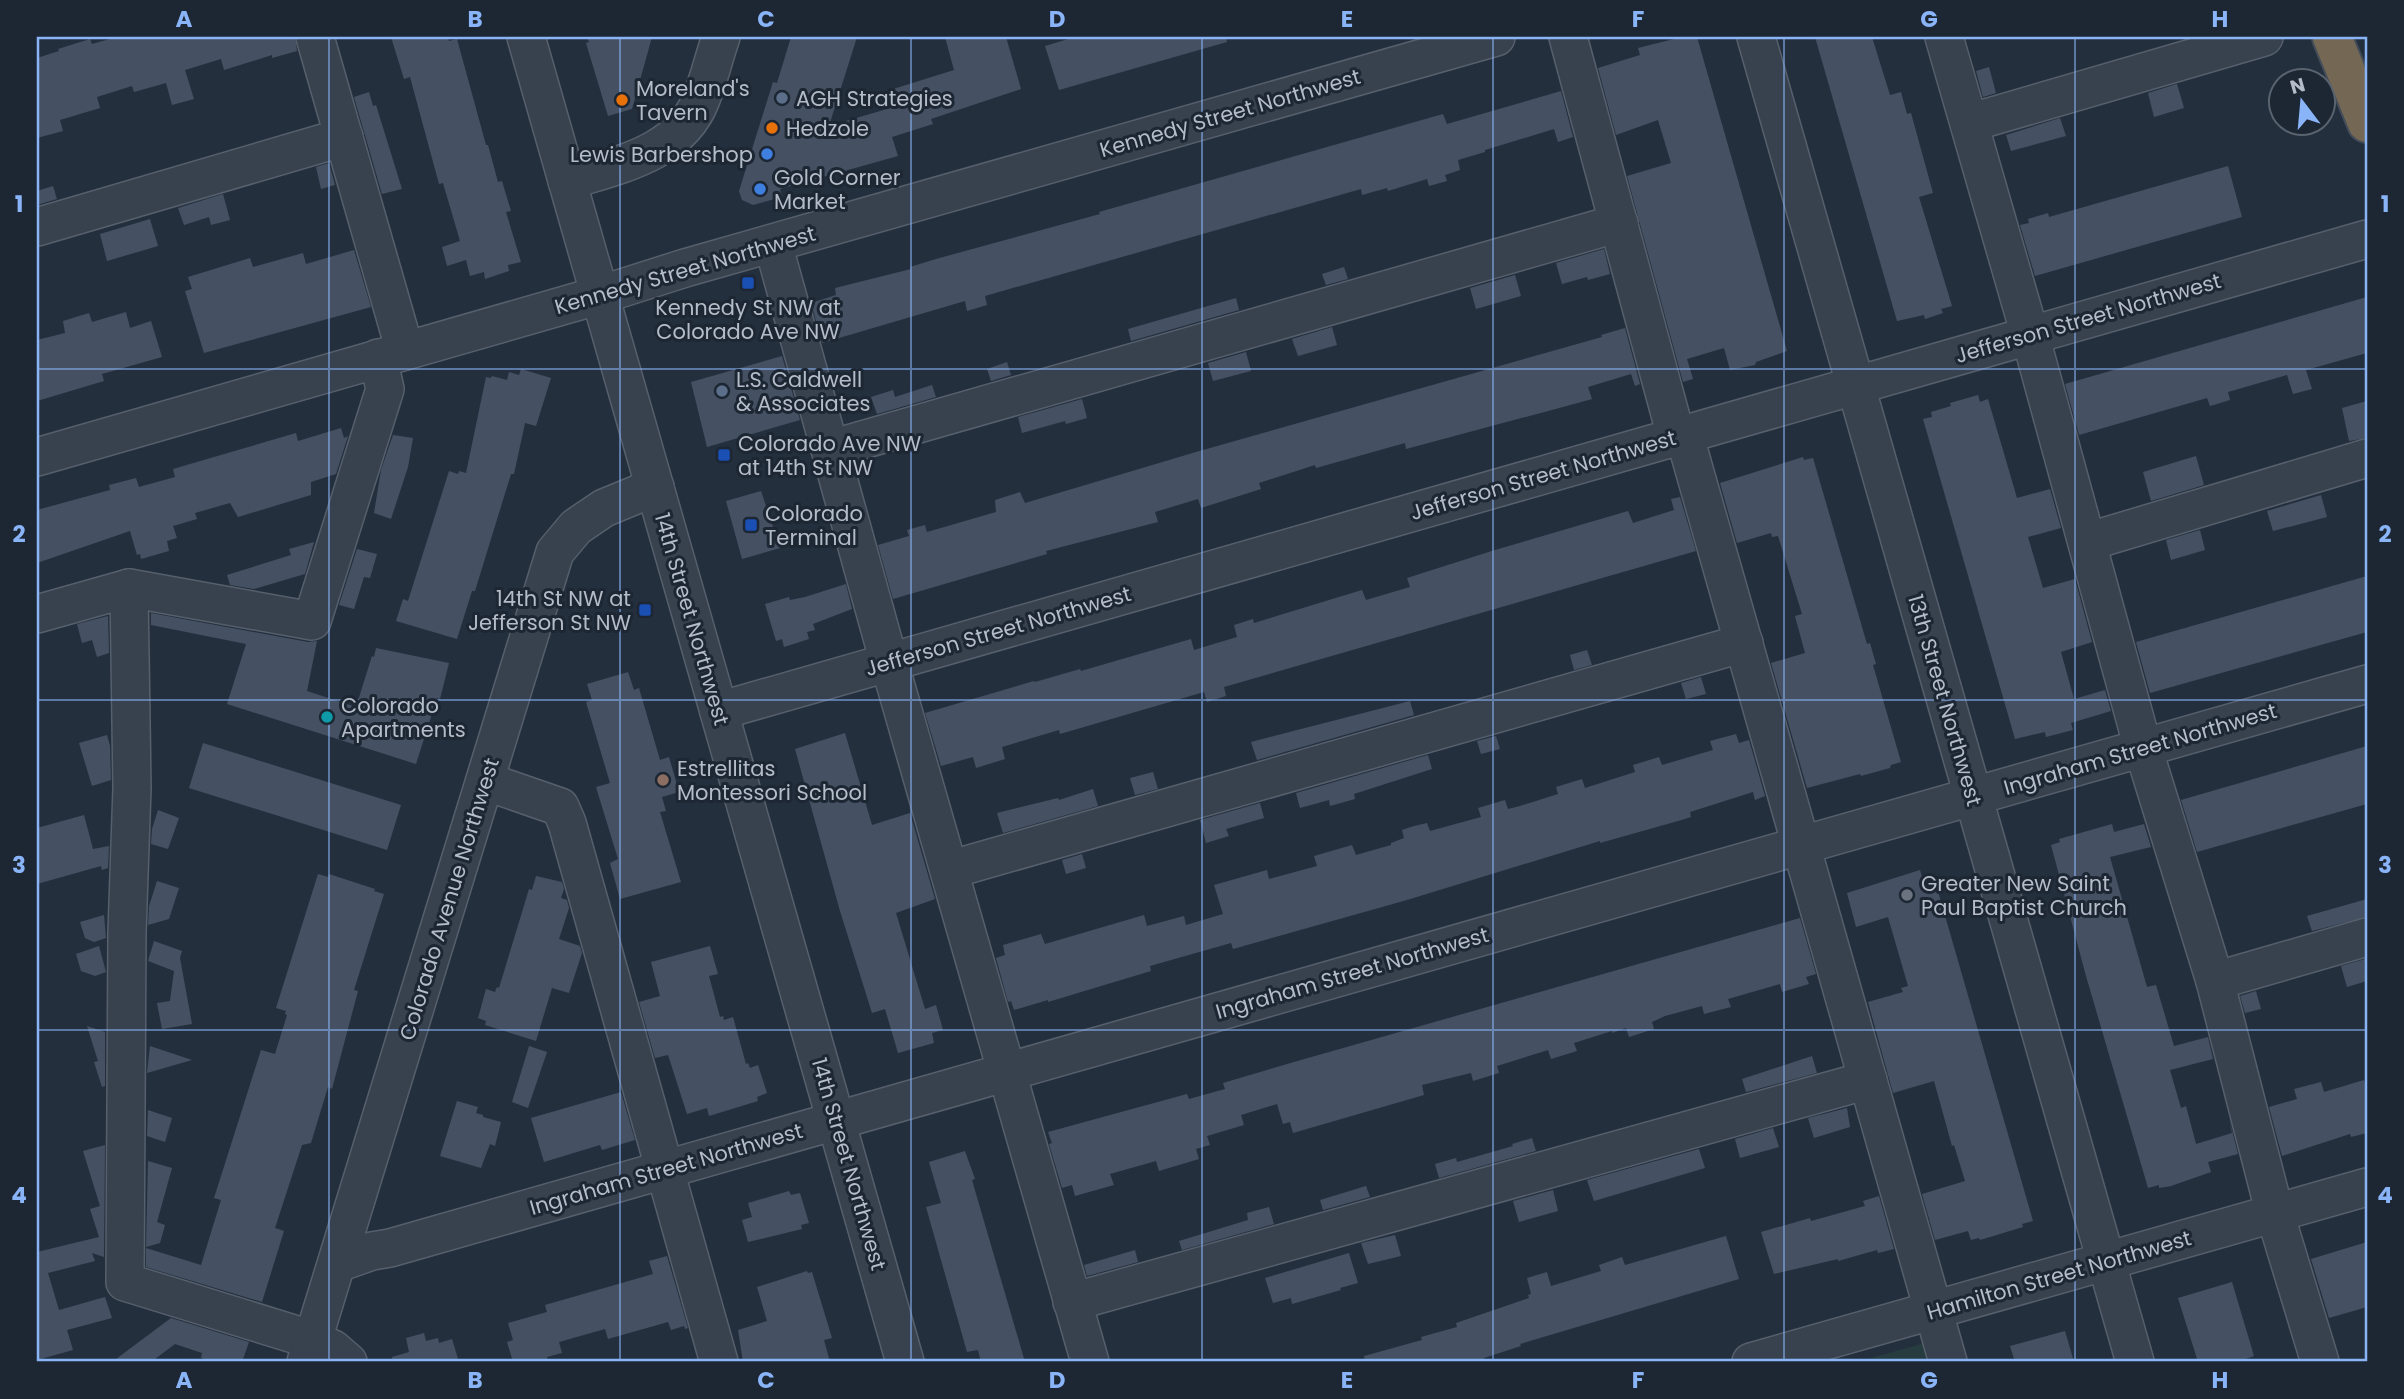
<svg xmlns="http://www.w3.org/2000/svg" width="2404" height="1399" font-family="Poppins,sans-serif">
  <rect width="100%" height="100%" fill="#242f3e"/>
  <!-- green -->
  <polygon fill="#263c3f" points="1935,1340 1942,1362 1857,1362"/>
  <!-- building -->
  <g fill="#455162">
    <polygon points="117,37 295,37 297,51 272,58 272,55 224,70 221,59 185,70 194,99 172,105 166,83 134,92 132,86 97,97 100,108 60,120 63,131 37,138 37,58 59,51 58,49 90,39 92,44"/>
    <polygon points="391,37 448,37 449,41 457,39 486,145 488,145 498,182 502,181 511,211 506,212 521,262 508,265 509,271 485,279 484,272 470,276 466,260 447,266 442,247 460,241 443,183 439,184 410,77 404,79"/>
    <polygon points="587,37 652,37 632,109 608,116 586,43 589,42"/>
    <polygon points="791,37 857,37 829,126 921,99 890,90 954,70 945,37 1006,37 1021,89 931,119 933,124 892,137 898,156 780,189 782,197 753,205 742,200 739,191 773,82 777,83"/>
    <polygon points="1075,37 1226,37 1227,42 1059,90 1045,46"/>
    <polygon points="1682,37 1697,37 1787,351 1756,362 1755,365 1730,370 1724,348 1687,359 1693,379 1683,382 1627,176 1671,163 1658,120 1616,135 1598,68 1640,55 1638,48"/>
    <polygon points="1815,37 1872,37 1890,95 1901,92 1907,114 1911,113 1933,193 1919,197 1952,306 1941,309 1943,313 1925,319 1924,315 1897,321"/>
    <polygon points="1989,67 1996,93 1983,97 1976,71"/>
    <polygon points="2177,84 2184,108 2154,117 2148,93"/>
    <polygon points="1561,91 1573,137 1558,142 1554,129 1485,150 1485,152 1458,160 1460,170 1445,175 1447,181 1429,186 1427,179 1388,191 1387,188 1362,195 1361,189 985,296 987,305 967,311 965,301 822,343 811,303 836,295 835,288 911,269 910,267 936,259 1100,214 1099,212 1443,114 1447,124"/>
    <polygon points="369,92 373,106 376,105 402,189 382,194 354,97"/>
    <polygon points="2060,118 2066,136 2011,151 2006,135"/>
    <polygon points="329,163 335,185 321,189 316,167"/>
    <polygon points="2228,166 2242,217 2035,276 2020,225 2029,223 2028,219 2048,213 2049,217"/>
    <polygon points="53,186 57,199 37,205 37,191"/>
    <polygon points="223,194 230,220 211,225 209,217 184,225 178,208"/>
    <polygon points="150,219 158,246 107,261 100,234"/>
    <polygon points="1604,249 1610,274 1588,280 1587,277 1562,284 1556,263"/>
    <polygon points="354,250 371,307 204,353 185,291 192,289 188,277 250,258 253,267 303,253 306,264"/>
    <polygon points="1344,267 1348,279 1326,285 1322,274"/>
    <polygon points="1515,275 1521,296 1476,309 1470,288"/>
    <polygon points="2367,297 2367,353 2306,370 2312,389 2293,394 2287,375 2228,392 2230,400 2210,406 2207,398 2079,435 2065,384"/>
    <polygon points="1236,298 1239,310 1131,341 1128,329"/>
    <polygon points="126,312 130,328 151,321 162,357 102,374 104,381 37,401 37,340 65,333 63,321 89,313 92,322"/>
    <polygon points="1332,327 1337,345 1298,356 1292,339"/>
    <polygon points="1625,328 1640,384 1635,386 1631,374 1588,387 1592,399 1574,404 1406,449 1405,443 1316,468 1315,465 1259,483 1261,489 1201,508 1198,499 1155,512 1158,522 1046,551 1047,554 893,599 878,545 909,536 907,530 925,525 927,532 996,512 995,500 1020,492 1025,503 1196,452 1602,337 1601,335"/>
    <polygon points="1246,352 1251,371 1213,381 1208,363"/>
    <polygon points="782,356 800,420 707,447 691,382"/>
    <polygon points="1007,362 1011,375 991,381 987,369"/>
    <polygon points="521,369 551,378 536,426 525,423 514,474 511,474 475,591 472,591 457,639 396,621 403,599 408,601 449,471 458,474 459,471 466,473 486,377 491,378 492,376 507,380 509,372 519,375"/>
    <polygon points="932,385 936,397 877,414 871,397 893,390 895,397"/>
    <polygon points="1978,395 1980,402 1988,399 2017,498 2050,489 2061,528 2028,537 2043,588 2075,579 2092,642 2061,652 2074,699 2105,690 2111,711 2071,723 2073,730 2046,737 2045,732 2015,739 1923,419 1932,417 1931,412 1951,406 1950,403"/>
    <polygon points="1082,399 1087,418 1066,424 1065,421 1022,433 1018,417"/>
    <polygon points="2367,401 2367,438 2349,441 2342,408"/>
    <polygon points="341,428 344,438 348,436 336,474 311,482 311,495 238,517 230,503 195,513 197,519 173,526 177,538 167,541 169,551 141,559 140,554 137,555 130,531 37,563 37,510 110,490 109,485 136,478 139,487 175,477 173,469 296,433 298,441"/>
    <polygon points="393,435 413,438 408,467 391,519 374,513 381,470"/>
    <polygon points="2196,456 2204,485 2151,501 2143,472"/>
    <polygon points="1803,457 1804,460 1813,458 1867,644 1870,643 1876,664 1873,665 1901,762 1891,765 1890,768 1861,776 1860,774 1807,788 1771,663 1805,653 1795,616 1802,614 1778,536 1772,537 1771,533 1737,543 1720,483"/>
    <polygon points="761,491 780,548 742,559 726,501"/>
    <polygon points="2321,495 2327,517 2273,531 2267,511"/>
    <polygon points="1680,497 1696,551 1224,687 1226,696 1207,702 1204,692 1060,734 1059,730 1002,747 1005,759 976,768 973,757 941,766 925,713 1034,681 1035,682 1080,669 1081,671 1191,639 1194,650 1217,643 1237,637 1234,625 1253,619 1254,623 1362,590 1366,600 1410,587 1407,578 1495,550 1628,511 1633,523 1674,510 1671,499"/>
    <polygon points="2200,530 2205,550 2171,560 2166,540"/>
    <polygon points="314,542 305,574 254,589 230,585 227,575 291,555 289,549"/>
    <polygon points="357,549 377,554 370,578 364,577 354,609 339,605"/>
    <polygon points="2367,576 2367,632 2150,693 2136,642"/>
    <polygon points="846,584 852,609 813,624 815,630 807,632 809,639 784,647 782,639 776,641 765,604 789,597 790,600 805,597"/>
    <polygon points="151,613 308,642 317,641 307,691 356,707 372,656 374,657 376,648 449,663 440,699 437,698 416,764 227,704 246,644 151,625"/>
    <polygon points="108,616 109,653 97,657 92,640 82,643 77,624"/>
    <polygon points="1587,650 1592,665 1574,670 1570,655"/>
    <polygon points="628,672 634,690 639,688 660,760 669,757 679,792 662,797 666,811 660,812 681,882 620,899 610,863 618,859 596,787 610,783 586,702 592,700 587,684"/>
    <polygon points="1701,677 1706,694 1686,699 1681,683"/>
    <polygon points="1410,701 1414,715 1257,760 1251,742"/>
    <polygon points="845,733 872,825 910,813 935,899 896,913 925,1009 936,1005 943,1030 932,1033 934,1043 898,1053 885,1009 872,1013 840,911 795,749"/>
    <polygon points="1736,734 1739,743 1749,740 1765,796 1755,800 1753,792 1690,812 1691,817 1678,821 1600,843 1600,841 1407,900 1233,949 1231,943 1150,966 1151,971 1048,1002 1048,1000 1014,1010 1011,1001 1008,1002 996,958 1005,955 1003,945 1041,934 1045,944 1144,915 1147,926 1184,916 1186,925 1223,914 1214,885 1267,870 1269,879 1317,866 1314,856 1352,845 1356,855 1391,845 1391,843 1404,838 1402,830 1414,826 1427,823 1430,831 1481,817 1478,808 1505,800 1508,809 1520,806 1558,794 1556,787 1582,779 1585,788 1635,772 1633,765 1659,757 1662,765 1713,750 1710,741"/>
    <polygon points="107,735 110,746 111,780 92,786 79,743"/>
    <polygon points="1496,736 1500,749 1481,754 1477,741"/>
    <polygon points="203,743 401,805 387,850 189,788"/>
    <polygon points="2367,746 2367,804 2197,852 2181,800"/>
    <polygon points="1428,755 1432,769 1354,794 1355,799 1330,806 1329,800 1300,808 1296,793"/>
    <polygon points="1153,772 1158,789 1135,795 1130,778"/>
    <polygon points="1093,789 1098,806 1003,833 997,813 1058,798 1059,800"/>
    <polygon points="1260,803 1264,818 1226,829 1229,836 1206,843 1200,820"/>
    <polygon points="158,810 179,818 168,849 151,844 152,829"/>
    <polygon points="84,815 93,849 109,846 108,868 102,870 101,866 37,884 37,828"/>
    <polygon points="2112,824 2114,832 2144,824 2151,847 2110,857 2147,987 2156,985 2174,1046 2208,1037 2213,1059 2170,1070 2181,1108 2186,1106 2196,1144 2232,1133 2229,1118 2238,1154 2208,1162 2211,1172 2171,1186 2159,1188 2159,1185 2148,1188 2086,976 2051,845 2060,842 2059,839"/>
    <polygon points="1082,854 1086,868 1066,874 1062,860"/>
    <polygon points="1920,870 1924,884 1935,881 2033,1221 2022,1224 2023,1227 1980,1240 1979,1238 1971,1240 1968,1231 1935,1240 1922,1194 1965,1181 1954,1145 1952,1146 1934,1081 1893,1093 1868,1002 1903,992 1901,988 1908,986 1888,917 1856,927 1847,893"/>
    <polygon points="318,874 328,877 329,874 375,889 374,891 384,894 354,990 358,991 332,1089 328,1087 311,1143 302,1145 275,1228 284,1231 262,1302 146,1267 146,1248 201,1265 221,1200 214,1198 261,1050 275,1054 287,1015 285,1014 286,1011 276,1008"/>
    <polygon points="536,876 562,882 564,889 561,898 567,900 569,908 559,939 580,946 582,953 569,993 552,988 536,1041 485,1025 486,1021 478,1018 486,989 495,992 497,987 499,988 529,889 532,890"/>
    <polygon points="157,881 179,888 169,919 148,925 149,906"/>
    <polygon points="2367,899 2367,917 2312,931 2307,916"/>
    <polygon points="104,915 106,938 94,942 85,938 80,922"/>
    <polygon points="1800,918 1816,974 1806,977 1809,984 1782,992 1780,984 1728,999 1731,1007 1704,1014 1702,1006 1665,1016 1652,1022 1654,1029 1629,1037 1626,1028 1612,1033 1612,1031 1574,1043 1577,1051 1551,1059 1548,1050 1497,1066 1499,1073 1473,1081 1471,1073 1422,1085 1424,1095 1293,1133 1290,1122 1283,1124 1277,1104 1241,1115 1244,1125 1207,1136 1210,1145 1196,1149 1199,1159 1159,1171 1156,1161 1110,1174 1114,1185 1075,1196 1072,1185 1062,1188 1049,1144 1052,1143 1048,1132 1187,1094 1189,1099 1225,1089 1223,1083 1294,1062"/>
    <polygon points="154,941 182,951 180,958 192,1024 162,1029 157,1003 170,1001 174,971 148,961"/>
    <polygon points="99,946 106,972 95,976 81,971 76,954"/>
    <polygon points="710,946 718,974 709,976 720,1017 723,1016 724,1020 733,1017 746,1064 748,1063 750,1068 758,1065 767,1093 757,1097 758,1101 709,1116 707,1108 687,1114 668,1055 655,1058 639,1002 660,996 651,962"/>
    <polygon points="2365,959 2367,981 2347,987 2341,966"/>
    <polygon points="2256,991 2261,1009 2245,1013 2240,996"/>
    <polygon points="87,1026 105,1032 105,1086 102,1087 94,1062 98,1061"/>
    <polygon points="150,1046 192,1060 147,1073"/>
    <polygon points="529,1046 547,1052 528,1108 512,1102"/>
    <polygon points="1812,1056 1817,1073 1746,1092 1742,1079"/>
    <polygon points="2364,1080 2367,1091 2367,1133 2351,1137 2350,1134 2282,1156 2269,1107 2297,1099 2294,1089 2321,1082 2324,1092"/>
    <polygon points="621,1092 635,1140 602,1150 600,1145 544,1162 531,1118"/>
    <polygon points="457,1101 478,1107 476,1113 483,1115 483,1117 501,1122 495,1146 490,1144 481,1168 440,1156"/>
    <polygon points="1847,1108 1850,1127 1814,1138 1808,1118"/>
    <polygon points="148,1110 172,1118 165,1142 147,1136"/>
    <polygon points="1773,1128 1779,1147 1740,1158 1735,1139"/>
    <polygon points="1532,1138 1536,1151 1439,1178 1435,1164 1456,1158 1457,1162 1513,1146 1512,1144"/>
    <polygon points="105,1145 104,1257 92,1253 95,1261 48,1273 59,1310 105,1297 112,1318 67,1330 73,1350 37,1360 37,1252 99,1237 90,1209 100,1206 83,1151"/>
    <polygon points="1699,1149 1705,1168 1594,1201 1587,1180"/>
    <polygon points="965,1151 975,1179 972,1180 1025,1362 981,1362 978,1350 967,1352 926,1207 941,1203 929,1162"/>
    <polygon points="148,1161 172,1168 157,1222 165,1225 160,1243 146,1247"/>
    <polygon points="1366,1186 1370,1197 1323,1210 1320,1200"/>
    <polygon points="1553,1190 1558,1211 1519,1222 1513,1201"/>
    <polygon points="789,1191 791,1195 800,1193 809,1223 801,1225 802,1229 748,1242 742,1220 752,1217 748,1203"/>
    <polygon points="1879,1196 1894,1249 1878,1253 1877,1250 1838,1261 1838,1259 1774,1274 1761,1232 1810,1218 1811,1221 1865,1206 1863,1201"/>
    <polygon points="1269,1207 1274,1224 1182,1250 1179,1241 1248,1220 1247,1213"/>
    <polygon points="1395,1235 1401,1256 1368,1264 1361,1243"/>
    <polygon points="1726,1236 1739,1279 1520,1344 1521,1346 1484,1358 1486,1362 1365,1362 1364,1356 1422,1340 1421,1337 1457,1327 1456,1323 1529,1298 1528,1295 1531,1294 1527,1278 1547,1272 1551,1286 1601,1271 1599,1265 1622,1257 1625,1265"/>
    <polygon points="2367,1242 2367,1307 2329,1318 2311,1259"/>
    <polygon points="1135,1250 1138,1262 1087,1276 1084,1265"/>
    <polygon points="1349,1253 1358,1283 1340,1288 1341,1290 1292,1304 1291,1298 1273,1303 1265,1278"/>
    <polygon points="667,1256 688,1328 685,1329 684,1326 671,1330 668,1322 608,1339 605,1329 559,1342 562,1353 547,1357 548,1362 513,1362 507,1342 513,1340 508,1323 547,1312 545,1305 653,1274 649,1261"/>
    <polygon points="807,1271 808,1273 812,1272 832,1338 824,1340 830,1362 743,1362 738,1330 767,1321 757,1287"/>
    <polygon points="2232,1282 2254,1356 2237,1362 2198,1362 2178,1298"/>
    <polygon points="171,1318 249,1342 242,1362 215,1362 201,1358 202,1353 175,1344 151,1362 112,1362"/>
    <polygon points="2065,1331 2074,1362 2015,1362 2010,1346"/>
    <polygon points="424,1333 426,1341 438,1338 439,1343 452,1339 459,1362 392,1362 392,1357 409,1352 406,1338"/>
  </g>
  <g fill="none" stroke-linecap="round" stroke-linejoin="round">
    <!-- minor casing -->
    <g stroke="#565f6c" stroke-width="40">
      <g id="minor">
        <polyline points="315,37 405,351"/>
        <polyline points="526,37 905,1362"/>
        <polyline points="1568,37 1676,436"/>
        <polyline points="1756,37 2135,1362"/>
        <polyline points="1944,37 2030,335 2143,748 2215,981 2275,1214 2320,1362"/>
        <polyline points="1969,123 2264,37"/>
        <path d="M567,181C617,165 680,154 701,99C709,79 714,57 721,37"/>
        <polyline points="37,227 344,137"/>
        <polyline points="773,244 889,662 1090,1362"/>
        <polyline points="1684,434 1948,1362"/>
        <polyline points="831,449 1619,223"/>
        <polyline points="37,457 600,295 685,268 1496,37"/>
        <polyline points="2087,542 2367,458"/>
        <polyline points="129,588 312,621 385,389 378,358"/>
        <polyline points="37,614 129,588 132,788 127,932 125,1282 313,1340 333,1349 348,1362"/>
        <polyline points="719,711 2367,239"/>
        <polyline points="485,781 560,807 567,823 719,1362"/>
        <polyline points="949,870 1744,643"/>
        <polyline points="2215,981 2367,937"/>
        <polyline points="338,1263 372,1251 390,1248 2367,684"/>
        <polyline points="1072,1302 1868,1080"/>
        <polyline points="306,1362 555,552 576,527 604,508 655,487"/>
        <polyline points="1751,1362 2367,1187"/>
      </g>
    </g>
    <!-- highway casing -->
    <g stroke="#434c59" stroke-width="42">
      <polyline id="highway" points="2332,37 2367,123"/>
    </g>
    <!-- minor -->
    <use href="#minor" stroke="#38414e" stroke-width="37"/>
    <!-- highway -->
    <use href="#highway" stroke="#746855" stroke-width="38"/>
  </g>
  <!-- grid -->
  <path fill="none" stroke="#8ab4f8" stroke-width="2" stroke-opacity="0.55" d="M329,37V1362M620,37V1362M911,37V1362M1202,37V1362M1493,37V1362M1784,37V1362M2075,37V1362M37,369H2367M37,700H2367M37,1030H2367"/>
  <!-- markers -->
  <g fill="#5c6f8a" stroke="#1d2633" stroke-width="2.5">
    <circle cx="782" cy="98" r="7"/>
    <circle cx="722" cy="391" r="7"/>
  </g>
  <g fill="#e8710a" stroke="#1d2633" stroke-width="2.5">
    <circle cx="622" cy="100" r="7"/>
    <circle cx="772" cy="128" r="7"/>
  </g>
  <g fill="#3f7fe0" stroke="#1d2633" stroke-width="2.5">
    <circle cx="767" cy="154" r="7"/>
    <circle cx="760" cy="189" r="7"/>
  </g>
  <g fill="#1a4fb4" stroke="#1d2633" stroke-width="2.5">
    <rect x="741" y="276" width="14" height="14" rx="3.5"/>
    <rect x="717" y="448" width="14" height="14" rx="3.5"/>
    <rect x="744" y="518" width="14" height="14" rx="3.5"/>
    <rect x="638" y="603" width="14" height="14" rx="3.5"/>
  </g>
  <circle fill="#0f9aa8" stroke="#1d2633" stroke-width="2.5" cx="327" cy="717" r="7"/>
  <circle fill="#8d6e63" stroke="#1d2633" stroke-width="2.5" cx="663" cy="780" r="7"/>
  <circle fill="#6b7280" stroke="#1d2633" stroke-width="2.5" cx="1907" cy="895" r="7"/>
  <g text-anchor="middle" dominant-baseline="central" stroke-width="6" stroke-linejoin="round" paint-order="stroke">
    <!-- poi labels -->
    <g font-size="21" fill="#b4bcc9" stroke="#1d2633" text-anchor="start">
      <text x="636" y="88">Moreland's<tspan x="636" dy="24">Tavern</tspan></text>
      <text x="796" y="98">AGH Strategies</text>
      <text x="786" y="128">Hedzole</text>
      <text x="753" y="154" text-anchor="end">Lewis Barbershop</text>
      <text x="774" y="177">Gold Corner<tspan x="774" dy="24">Market</tspan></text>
      <text x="748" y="307" text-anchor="middle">Kennedy St NW at<tspan x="748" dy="24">Colorado Ave NW</tspan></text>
      <text x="736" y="379">L.S. Caldwell<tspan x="736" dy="24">&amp; Associates</tspan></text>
      <text x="738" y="443">Colorado Ave NW<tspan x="738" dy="24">at 14th St NW</tspan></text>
      <text x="765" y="513">Colorado<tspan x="765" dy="24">Terminal</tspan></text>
      <text x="631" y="598" text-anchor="end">14th St NW at<tspan x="631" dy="24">Jefferson St NW</tspan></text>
      <text x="341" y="705">Colorado<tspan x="341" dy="24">Apartments</tspan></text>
      <text x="677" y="768">Estrellitas<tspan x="677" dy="24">Montessori School</tspan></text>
      <text x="1921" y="883">Greater New Saint<tspan x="1921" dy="24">Paul Baptist Church</tspan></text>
    </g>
    <!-- street labels -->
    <g font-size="21" fill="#b4bcc9" stroke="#1d2633">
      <text transform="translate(1230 113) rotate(-16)">Kennedy Street Northwest</text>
      <text transform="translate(685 270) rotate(-16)">Kennedy Street Northwest</text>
      <text transform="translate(2088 318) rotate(-16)">Jefferson Street Northwest</text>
      <text transform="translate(1543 475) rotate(-16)">Jefferson Street Northwest</text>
      <text transform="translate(692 619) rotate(74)">14th Street Northwest</text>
      <text transform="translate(998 631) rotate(-16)">Jefferson Street Northwest</text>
      <text transform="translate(1945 700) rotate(74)">13th Street Northwest</text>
      <text transform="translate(2140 749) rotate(-16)">Ingraham Street Northwest</text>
      <text transform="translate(449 899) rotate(-73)">Colorado Avenue Northwest</text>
      <text transform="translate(1352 973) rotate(-16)">Ingraham Street Northwest</text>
      <text transform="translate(849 1164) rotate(74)">14th Street Northwest</text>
      <text transform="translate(666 1169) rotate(-16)">Ingraham Street Northwest</text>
      <text transform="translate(2059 1275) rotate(-16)">Hamilton Street Northwest</text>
    </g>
  </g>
  <!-- border -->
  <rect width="2404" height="1399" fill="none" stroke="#1d2633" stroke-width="77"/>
  <!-- north arrow -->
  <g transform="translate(2302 102) rotate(344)"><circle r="33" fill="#1d2633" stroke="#59626f" stroke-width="2"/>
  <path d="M0-5L12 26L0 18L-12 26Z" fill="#8ab4f8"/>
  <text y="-10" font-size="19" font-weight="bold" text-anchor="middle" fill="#b4bcc9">N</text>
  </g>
  <rect x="38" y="38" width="2328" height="1322" fill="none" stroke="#8ab4f8" stroke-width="2.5"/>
  <g font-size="23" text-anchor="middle" font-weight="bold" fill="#8ab4f8">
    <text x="184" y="27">A</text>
    <text x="475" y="27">B</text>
    <text x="766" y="27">C</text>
    <text x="1057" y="27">D</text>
    <text x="1347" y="27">E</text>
    <text x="1638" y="27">F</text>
    <text x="1929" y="27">G</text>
    <text x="2220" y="27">H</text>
    <text x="19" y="212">1</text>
    <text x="2385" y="212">1</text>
    <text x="19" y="542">2</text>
    <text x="2385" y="542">2</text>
    <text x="19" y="873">3</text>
    <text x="2385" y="873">3</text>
    <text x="19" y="1203">4</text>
    <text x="2385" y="1203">4</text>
    <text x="184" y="1388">A</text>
    <text x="475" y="1388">B</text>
    <text x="766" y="1388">C</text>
    <text x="1057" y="1388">D</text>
    <text x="1347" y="1388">E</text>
    <text x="1638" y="1388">F</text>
    <text x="1929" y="1388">G</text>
    <text x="2220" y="1388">H</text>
  </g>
</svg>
